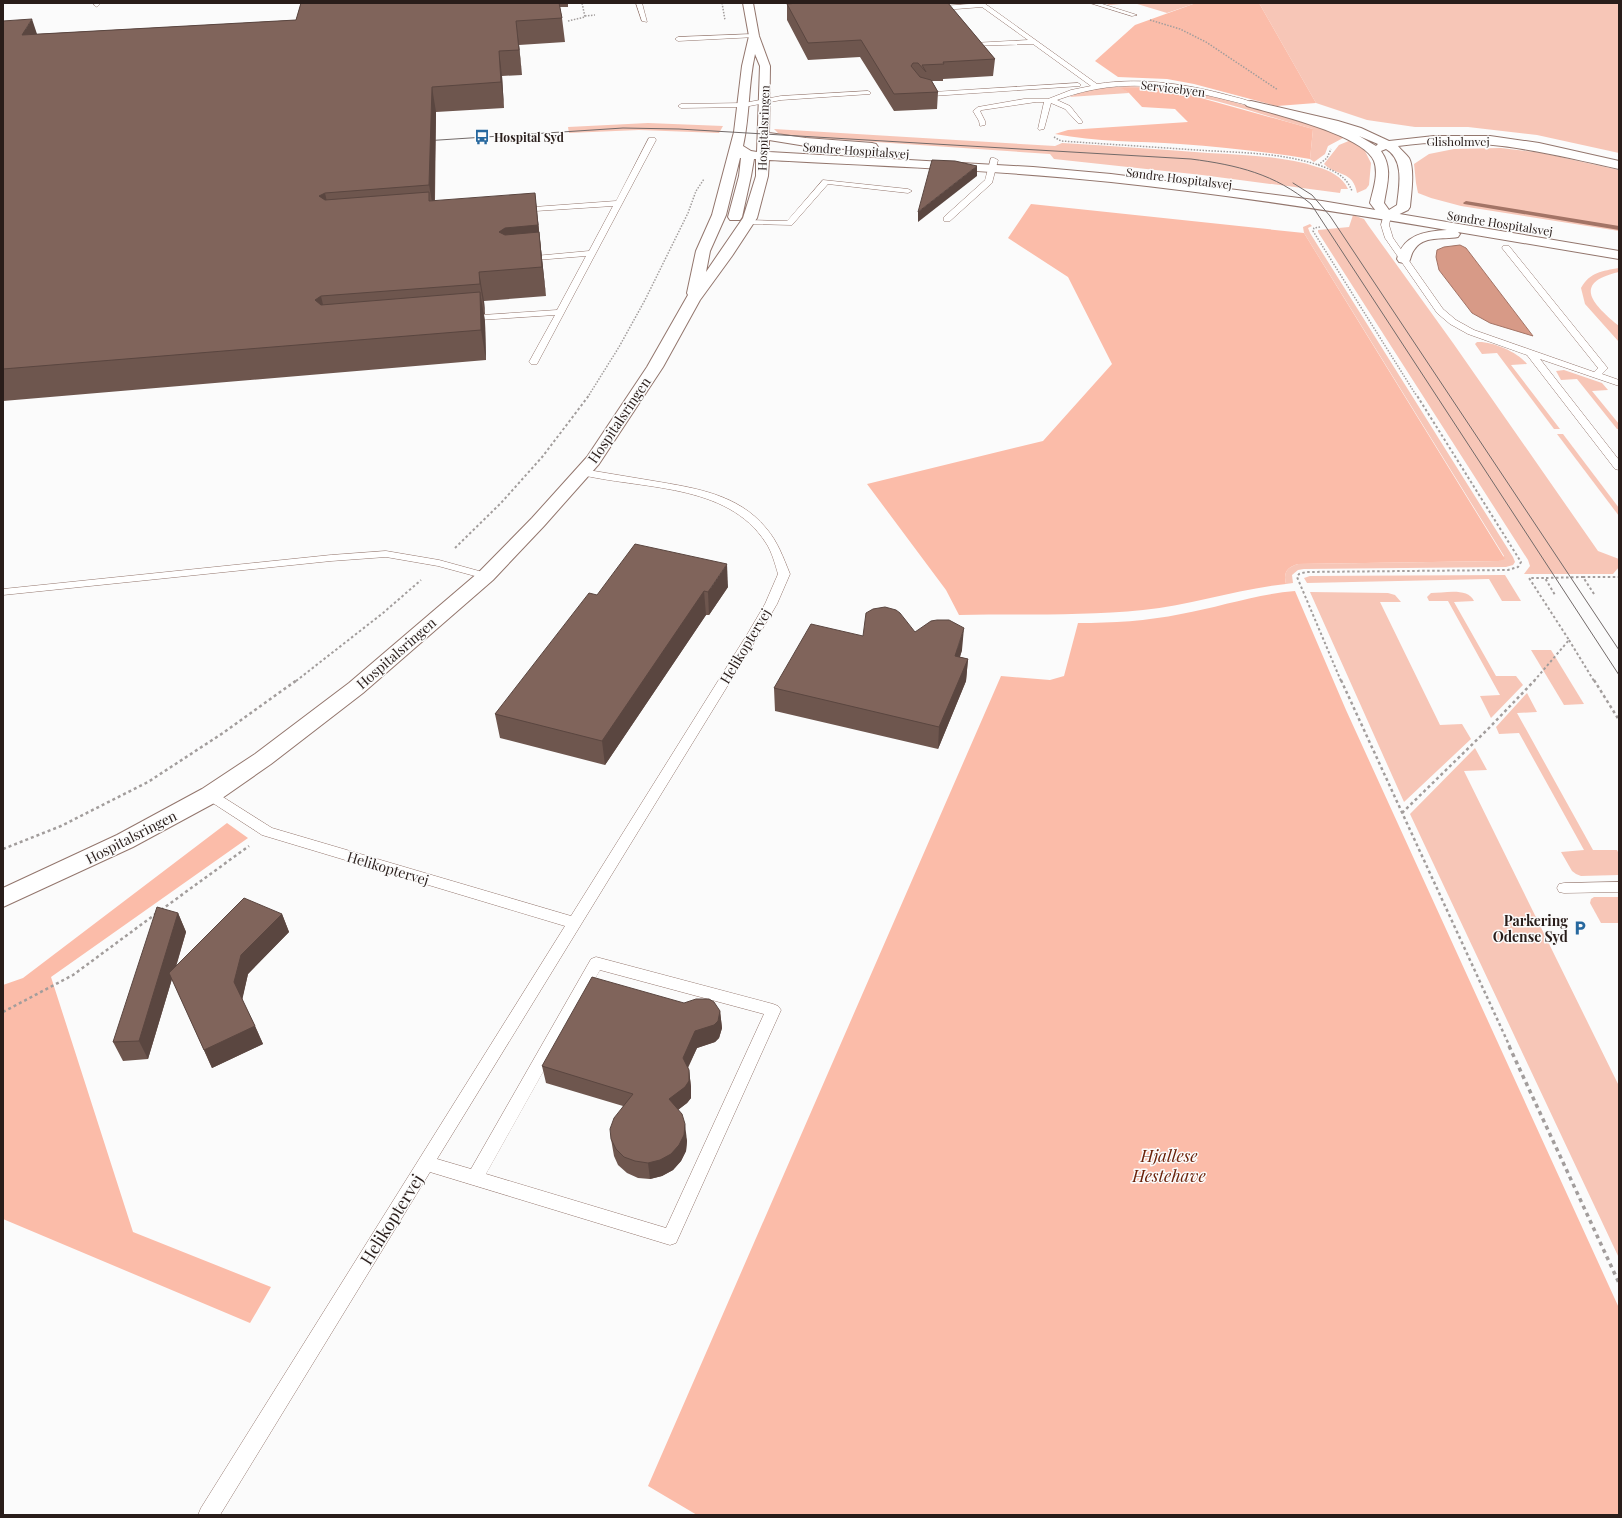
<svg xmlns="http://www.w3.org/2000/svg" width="1622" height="1518" font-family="'Playfair Display',serif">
  <rect width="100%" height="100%" fill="#fbfbfb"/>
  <!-- green -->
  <g fill="#f7c6b7">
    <polygon points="1104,3 1196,3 1167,13 1134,3 1109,5"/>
    <polygon points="1259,3 1619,3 1619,153 1537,135 1468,127 1415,127 1367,120 1316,103"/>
    <path d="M1129,86L1173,89L1220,98L1325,129L1345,137L1328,146L1325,154L1314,162L1310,159L1313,129C1250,112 1188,87 1122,88L1129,93L1069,97L1089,89Z"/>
    <polygon points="648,123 723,126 719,133 639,130 569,133 568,127"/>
    <path d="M774,129L1055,146L1062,143C1111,146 1159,149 1208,153C1243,155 1284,156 1317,167C1329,170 1343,177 1348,189H1341L1340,193L1202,175L1054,159L1050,154L788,136L778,133Z"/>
    <path d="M1351,140L1365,151L1371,163L1369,185L1366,189L1357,193C1353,170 1337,177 1324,164L1339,145Z"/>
    <polygon points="1501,148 1542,153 1619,170 1619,231 1461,206 1431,198 1418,193 1416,183 1414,164 1429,154 1454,149"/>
    <polygon points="1353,215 1364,219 1368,225 1453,343 1598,551 1619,559 1619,567 1613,574 1524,574 1530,566 1528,560 1318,232 1318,230 1349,227"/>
    <path d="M1310,224L1312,226L1308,228L1310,233L1513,557L1515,562L1513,565L1506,567L1304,569L1298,570L1292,575L1293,583L1286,584C1283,573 1287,567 1298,564L1499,561L1504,556L1304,233L1303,227Z"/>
    <path d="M1619,268V272C1570,283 1595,306 1619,326V342L1585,304L1581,288C1590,272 1602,271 1619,268Z"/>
    <path d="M1477,342C1492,341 1518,352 1527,364L1511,365L1560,429H1554L1497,353L1482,354L1475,344Z"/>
    <polygon points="1564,370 1602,383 1608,390 1592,391 1619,424 1619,429 1617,429 1577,379 1561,380 1556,371"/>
    <polygon points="1557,434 1563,434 1619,508 1619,516"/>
    <polygon points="1505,575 1521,601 1502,601 1489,579 1307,583 1304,578 1310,576"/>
    <polygon points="1310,592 1388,593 1395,595 1401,602 1380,602 1440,725 1462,724 1471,739 1404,802"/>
    <path d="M1431,593C1444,593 1468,587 1474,601L1454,602L1496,676H1516L1523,685L1491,718L1480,696L1500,695L1448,601H1429L1427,597Z"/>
    <polygon points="1531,650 1551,650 1584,704 1564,705"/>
    <polygon points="1527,693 1537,712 1517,713 1593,850 1617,850 1619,854 1619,875 1581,876 1576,874 1572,871 1561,852 1584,850 1519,733 1499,734 1496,727"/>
    <polygon points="1475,748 1487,770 1464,771 1619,1086 1619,1258 1410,814"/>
    <polygon points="1594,897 1619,897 1619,923 1601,923 1590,903 1591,899"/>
  </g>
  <!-- forest -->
  <g fill="#fbbca9">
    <polygon points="1196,3 1259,3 1316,103 1277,106 1194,84 1167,79 1118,77 1095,61 1135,25"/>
    <path d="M1121,88H1145L1183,93L1313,129L1310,159C1267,152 1224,147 1180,144C1139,141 1096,142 1055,134L1068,130L1188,122L1175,109L1142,107L1129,93Z"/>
    <path d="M1031,204L1304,233L1505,559L1499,561L1298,564C1287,567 1283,573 1286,584C1238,589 1192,605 1143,610C1082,616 1020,614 959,615L946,590L867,484L1043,441L1112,364L1068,277L1008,238Z"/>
    <path d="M1295,591L1346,710L1619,1308V1515H697L648,1486L1001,676L1050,680L1064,676L1078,623C1113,623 1147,621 1181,614C1219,607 1257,594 1295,591Z"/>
    <polygon points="227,823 248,838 51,977 133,1232 271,1287 250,1323 3,1219 3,985 23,978"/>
  </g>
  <!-- water -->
  <polygon fill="#d79a87" stroke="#a37466" points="1460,245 1466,248 1533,336 1490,323 1472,313 1439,270 1436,257 1437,250 1444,247"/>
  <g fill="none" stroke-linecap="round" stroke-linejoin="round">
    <!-- stream -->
    <polygon fill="#a37466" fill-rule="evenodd" points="1466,201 1619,226 1619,230 1464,204 1463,203"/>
    <!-- service casing -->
    <g stroke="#93766d" stroke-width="1">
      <g id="service">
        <polygon points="95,3 101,3 97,7 94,5"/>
        <polygon points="636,3 642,3 647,22 642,21"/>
        <path d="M984,3L1097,84C1141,77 1188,84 1231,96C1238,98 1249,100 1254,104L1251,106C1181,88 1127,74 1057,100L1070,106L1082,121V123H1078L1065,109L1051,103L1044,129L1039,130L1038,129L1044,102H1036L982,110L980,111L985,121V125L980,126L979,121L973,111L978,107L1024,99H1048L1071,90L1091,86L1033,44L971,46L970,45L973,43L1028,40L982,7L943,10L940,8L943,6Z"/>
        <polygon points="1090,3 1099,3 1137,15 1132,16"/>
        <polygon points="754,34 757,36 756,37 678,41 675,39 678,37"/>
        <polygon points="1078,83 1081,85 1080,86 932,96 918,91 921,89 932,92"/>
        <polygon points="868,91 870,92 870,94 781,100 744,107 681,108 678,106 681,104 744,103 781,96"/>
        <polygon points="649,138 655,138 656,140 537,364 531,364 529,362 555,315 464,321 463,319 467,316 557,310 586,256 524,261 520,259 524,257 589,251 613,206 520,212 516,210 520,208 616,201"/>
        <polygon points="991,158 994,158 998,160 992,183 950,221 944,221 944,217 985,180"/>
        <polygon points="823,180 908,189 912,191 908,193 828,184 792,225 747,224 743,222 747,220 787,221"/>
        <polygon points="1384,214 1387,214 1391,216 1389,225 1393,238 1443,309 1456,320 1474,330 1594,372 1598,368 1502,248 1503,246 1509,246 1606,366 1608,368 1602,374 1619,380 1619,386 1540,359 1619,460 1619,470 1615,469 1527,355 1468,334 1450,324 1437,313 1385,238 1381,225"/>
        <path d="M582,469C606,473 630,477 654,481C695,488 738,494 766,528C778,542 783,557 790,574L777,604L760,633L437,1159L471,1169L591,959L596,957L773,1004L778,1006L781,1010L676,1243L670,1245L430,1172L220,1515H198L201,1508L565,926L262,835L205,798L203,795L205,792L210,790L215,792L272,828L571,916L748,633L765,604L778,574C775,564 772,552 766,543C727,482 641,490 578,474L577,472L578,470ZM600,970L764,1014L666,1228L486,1174Z"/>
        <polygon points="386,551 439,560 490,574 492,576 486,579 438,566 386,557 331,561 3,595 3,589 331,555"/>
        <polygon points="1619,882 1619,892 1564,893 1559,892 1557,888 1559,884 1564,883"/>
      </g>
    </g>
    <!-- minor casing -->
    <g stroke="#93766d" stroke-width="2">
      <path id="minor" d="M1251,101L1338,121L1361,128L1389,141L1434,136H1490L1539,143L1619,161V169C1543,152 1477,135 1398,146C1401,150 1406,154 1409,158C1415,169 1411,195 1410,207L1408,210L1387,220L1382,219L1370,203C1373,190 1379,174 1374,161C1364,135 1274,114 1247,106L1245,104L1247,102ZM1359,136L1378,144L1376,146ZM1386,149C1405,160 1399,187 1397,205L1389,210L1384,203C1387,184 1393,168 1381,151Z"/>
    </g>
    <!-- tertiary casing -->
    <g stroke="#93766d" stroke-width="2">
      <path id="tertiary" d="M743,3H753L759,36L770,66L769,133L806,138L872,143L876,144L878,147L876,150L872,151L806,146L769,140V152L1033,167L1111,174L1322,201L1619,251V259L1458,232L1460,234L1458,237C1443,240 1423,235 1414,250C1411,254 1411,258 1409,262L1404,263L1399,262L1397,259C1403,235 1425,231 1447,230C1335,211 1223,194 1111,182C997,170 883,166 769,160L768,176L757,218L732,256L700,300L663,367L599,464L544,526L493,580L363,693L271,764L218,801L133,847L3,907V888L117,835L202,789L255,754L349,683L479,572L532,518L587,457L647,367L688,295L687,293L696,251L712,215L734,132L742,66L749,36ZM755,54L760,66L757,152L751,151L743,146C750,115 748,84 755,54ZM740,158H741L739,176L728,217L730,220H740L742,217L751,176L754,159H756V176L743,218L706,272L710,251L726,215Z"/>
    </g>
    <!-- path-far3 -->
    <g stroke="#a29d9c" stroke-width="1.5" stroke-dasharray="1.5 1.5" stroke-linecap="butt">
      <polyline points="722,3 725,20"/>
      <polyline points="585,16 595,15"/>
      <polyline points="1150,20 1180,29 1206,42 1278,90"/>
      <polyline points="568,21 585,17 582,3"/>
      <path d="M1054,137L1061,141C1106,144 1152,147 1197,150C1240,153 1288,152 1329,169C1339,173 1348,180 1352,191"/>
      <polyline points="1318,165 1327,158 1331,149"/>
      <polyline points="1320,227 1314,228 1313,231 1416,395"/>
      <polyline points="589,395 619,347 645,300 688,213 696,191 704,179"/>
    </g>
    <!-- path-far2 -->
    <g stroke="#a29d9c" stroke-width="2" stroke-dasharray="2.5 2.5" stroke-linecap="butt">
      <polyline points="455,548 501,503 543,456 590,394"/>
      <polyline points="1546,578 1583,577"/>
      <polyline points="1594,594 1583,577 1619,577"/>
      <polyline points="1569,640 1594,681"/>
      <polyline points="296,681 383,613 421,580"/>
      <polyline points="1341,681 1297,577 1299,574 1306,572 1508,570 1518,567 1521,562 1416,394"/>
      <polyline points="1534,681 1569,640 1529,578 1545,578 1555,595"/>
    </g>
    <!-- path-far1 -->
    <g stroke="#a29d9c" stroke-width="2.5" stroke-dasharray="3 3" stroke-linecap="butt">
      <polyline points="1341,680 1510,1047"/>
      <polyline points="1594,680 1619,720"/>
      <polyline points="1402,813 1488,729 1535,680"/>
      <polyline points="3,849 61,826 148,782 223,733 297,680"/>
      <polyline points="161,910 249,846"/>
      <polyline points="3,1012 73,975 157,913"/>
    </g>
    <!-- path -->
    <polyline stroke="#a29d9c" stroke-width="3.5" stroke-dasharray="4 4" stroke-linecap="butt" points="1509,1046 1619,1283"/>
    <!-- service -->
    <use href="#service" fill="#fff" fill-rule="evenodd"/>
    <!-- minor -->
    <use href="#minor" fill="#fff" fill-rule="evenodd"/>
    <!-- tertiary -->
    <use href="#tertiary" fill="#fff" fill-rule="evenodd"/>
    <!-- tram -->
    <g stroke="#726a69" stroke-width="1">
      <path d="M424,141L623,128L679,129L1191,159C1237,165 1275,174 1311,204L1619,675"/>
      <polyline points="1293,183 1312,195 1330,216 1619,650"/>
    </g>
  </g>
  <!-- wall -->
  <g fill="#6e564e">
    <polygon points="301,3 568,3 568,7 560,7 562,18 565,42 519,45 522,75 502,76 504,108 436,112 435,200 538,221 546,296 484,301 485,314 484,314 485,322 486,360 3,401 3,21 37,34 296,20"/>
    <polygon points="789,3 948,3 995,59 993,76 943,79 943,81 932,81 938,92 937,109 894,111 860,57 808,60 787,20 787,4 789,4"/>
    <polygon points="728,587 709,615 706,615 605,765 500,738 495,714 597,595"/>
    <polygon points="915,632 962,650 960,657 968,659 966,681 938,749 775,711 774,688 863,636"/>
    <polygon points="178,913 186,932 176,967 282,914 289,932 248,974 242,999 255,1026 263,1044 212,1068 172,979 148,1059 123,1061 113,1042"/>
    <polygon points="684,1003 720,1011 722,1028 719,1038 715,1042 697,1048 688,1068 689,1070 691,1087 691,1098 687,1103 678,1110 687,1141 686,1151 681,1161 673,1170 662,1176 650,1179 638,1178 627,1173 618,1165 614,1156 611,1139 623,1106 546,1083 542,1066"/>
  </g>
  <!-- shaded-wall -->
  <g fill="#5a4640">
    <polygon points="32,19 40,43 22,35"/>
    <polygon points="516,21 519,45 522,75 519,50"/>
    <polygon points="499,51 502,76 504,108 501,82"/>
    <polygon points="432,87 436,112 434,213 429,185"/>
    <polygon points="977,166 977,176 918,222 918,212"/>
    <polygon points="325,193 331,220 319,196"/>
    <polygon points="535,193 538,221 546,296 542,267 499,232"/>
    <polygon points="479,272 484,301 485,314 480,284"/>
    <polygon points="480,292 485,322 486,360 481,330"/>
    <polygon points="321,296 328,326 315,300"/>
    <polygon points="727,564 728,587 709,615 708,592"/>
    <polygon points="704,591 706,615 605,765 602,741"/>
    <polygon points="964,628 962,650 953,678 955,656"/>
    <polygon points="968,659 966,681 938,749 939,727"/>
    <polygon points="178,913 186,932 148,1059 139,1041"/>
    <polygon points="282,914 289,932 248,974 242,1001 234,982 241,955"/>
    <polygon points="720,1011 722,1028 719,1038 715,1042 697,1048 684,1075 683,1058 695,1031"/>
    <polygon points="255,1026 263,1044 212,1068 204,1050"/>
    <polygon points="689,1070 691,1087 691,1098 687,1103 671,1115 669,1099"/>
    <polygon points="685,1124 687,1141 686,1151 681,1161 673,1170 662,1176 650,1179 648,1163"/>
  </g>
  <!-- building -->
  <g fill="#80645b" stroke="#5a4640">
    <polygon points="301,3 559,3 562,18 516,21 519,50 499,51 501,82 432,87 429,185 325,193 319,196 325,200 429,192 429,201 535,193 538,225 505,228 499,232 505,235 539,232 542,267 479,272 480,284 321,296 315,300 321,305 480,292 481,330 3,369 3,21 32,19 22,35 296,20"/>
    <polygon points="798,3 948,3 995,59 943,62 944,64 922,65 926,72 918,63 913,63 911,66 920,77 931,80 938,92 894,94 861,40 808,43 787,4"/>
    <polygon points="932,160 955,161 977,166 918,212"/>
    <polygon points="635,544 727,564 708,592 704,591 602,741 495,714 589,593 597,595"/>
    <polygon points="885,607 896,610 900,613 915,632 931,621 937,620 949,620 964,628 955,656 968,659 939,727 774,688 811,624 863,636 866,613 873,609"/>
    <polygon points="244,898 282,914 241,955 234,982 255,1026 204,1050 169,973"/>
    <polygon points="157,907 178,913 139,1041 113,1042"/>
    <polygon points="592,977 684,1003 696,999 709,999 714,1002 720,1011 718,1021 714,1025 695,1031 683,1058 689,1070 689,1081 685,1087 669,1099 682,1114 685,1124 684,1135 679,1145 671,1154 660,1160 648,1163 635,1161 624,1157 616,1149 611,1139 610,1129 614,1118 633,1094 542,1066"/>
  </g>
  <!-- icons -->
  <defs>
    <g id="bus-bare" transform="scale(1.2)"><path d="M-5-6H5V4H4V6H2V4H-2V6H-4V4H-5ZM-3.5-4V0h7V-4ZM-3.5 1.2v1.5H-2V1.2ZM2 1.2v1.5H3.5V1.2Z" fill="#27689e" stroke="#fbfbfb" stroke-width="2.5" paint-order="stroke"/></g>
    <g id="parking-bare" transform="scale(1.2)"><path d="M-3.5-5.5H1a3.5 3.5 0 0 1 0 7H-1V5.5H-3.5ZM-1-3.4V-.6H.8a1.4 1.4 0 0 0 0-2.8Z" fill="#27689e" stroke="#fbfbfb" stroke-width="2.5" paint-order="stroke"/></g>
  </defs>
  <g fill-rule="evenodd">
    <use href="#bus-bare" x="482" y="137"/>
    <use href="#parking-bare" x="1580" y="928"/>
  </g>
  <g text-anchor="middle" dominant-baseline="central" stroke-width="3" stroke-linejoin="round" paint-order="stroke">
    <!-- far-street labels -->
    <g font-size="12" fill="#291d1a" stroke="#fbfbfb">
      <text transform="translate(1173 88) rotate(7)">Servicebyen</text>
      <text transform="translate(763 128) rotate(-88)">Hospitalsringen</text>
      <text x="1458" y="141">Glisholmvej</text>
      <text transform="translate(856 150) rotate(4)">Søndre Hospitalsvej</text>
      <text transform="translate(1179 178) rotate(7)">Søndre Hospitalsvej</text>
      <text transform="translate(1500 223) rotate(9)">Søndre Hospitalsvej</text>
    </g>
    <!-- far-poi labels -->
    <g font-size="12" font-weight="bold" fill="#291d1a" stroke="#fbfbfb" text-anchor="start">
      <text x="494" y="137">Hospital Syd</text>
    </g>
    <!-- street labels -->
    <g font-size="14" fill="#291d1a" stroke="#fbfbfb">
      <text transform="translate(619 420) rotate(-56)">Hospitalsringen</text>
      <text transform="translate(745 646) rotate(-59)">Helikoptervej</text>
      <text transform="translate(396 653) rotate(-41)">Hospitalsringen</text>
      <text transform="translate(131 837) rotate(-27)">Hospitalsringen</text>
      <text transform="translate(388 868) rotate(17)">Helikoptervej</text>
    </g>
    <!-- poi labels -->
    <g font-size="14" font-weight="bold" fill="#291d1a" stroke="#fbfbfb" text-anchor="end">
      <text x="1568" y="920">Parkering<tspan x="1568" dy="16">Odense Syd</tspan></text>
    </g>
    <!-- near-park labels -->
    <g font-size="17" font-style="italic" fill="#6b220a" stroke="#fbfbfb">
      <text x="1169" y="1155">Hjallese<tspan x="1169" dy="20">Hestehave</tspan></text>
    </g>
    <!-- near-street labels -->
    <g font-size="17" fill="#291d1a" stroke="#fbfbfb">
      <text transform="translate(391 1219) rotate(-58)">Helikoptervej</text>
    </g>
  </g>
  <!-- border -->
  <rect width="1622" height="1518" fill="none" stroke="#291d1a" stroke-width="8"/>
</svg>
